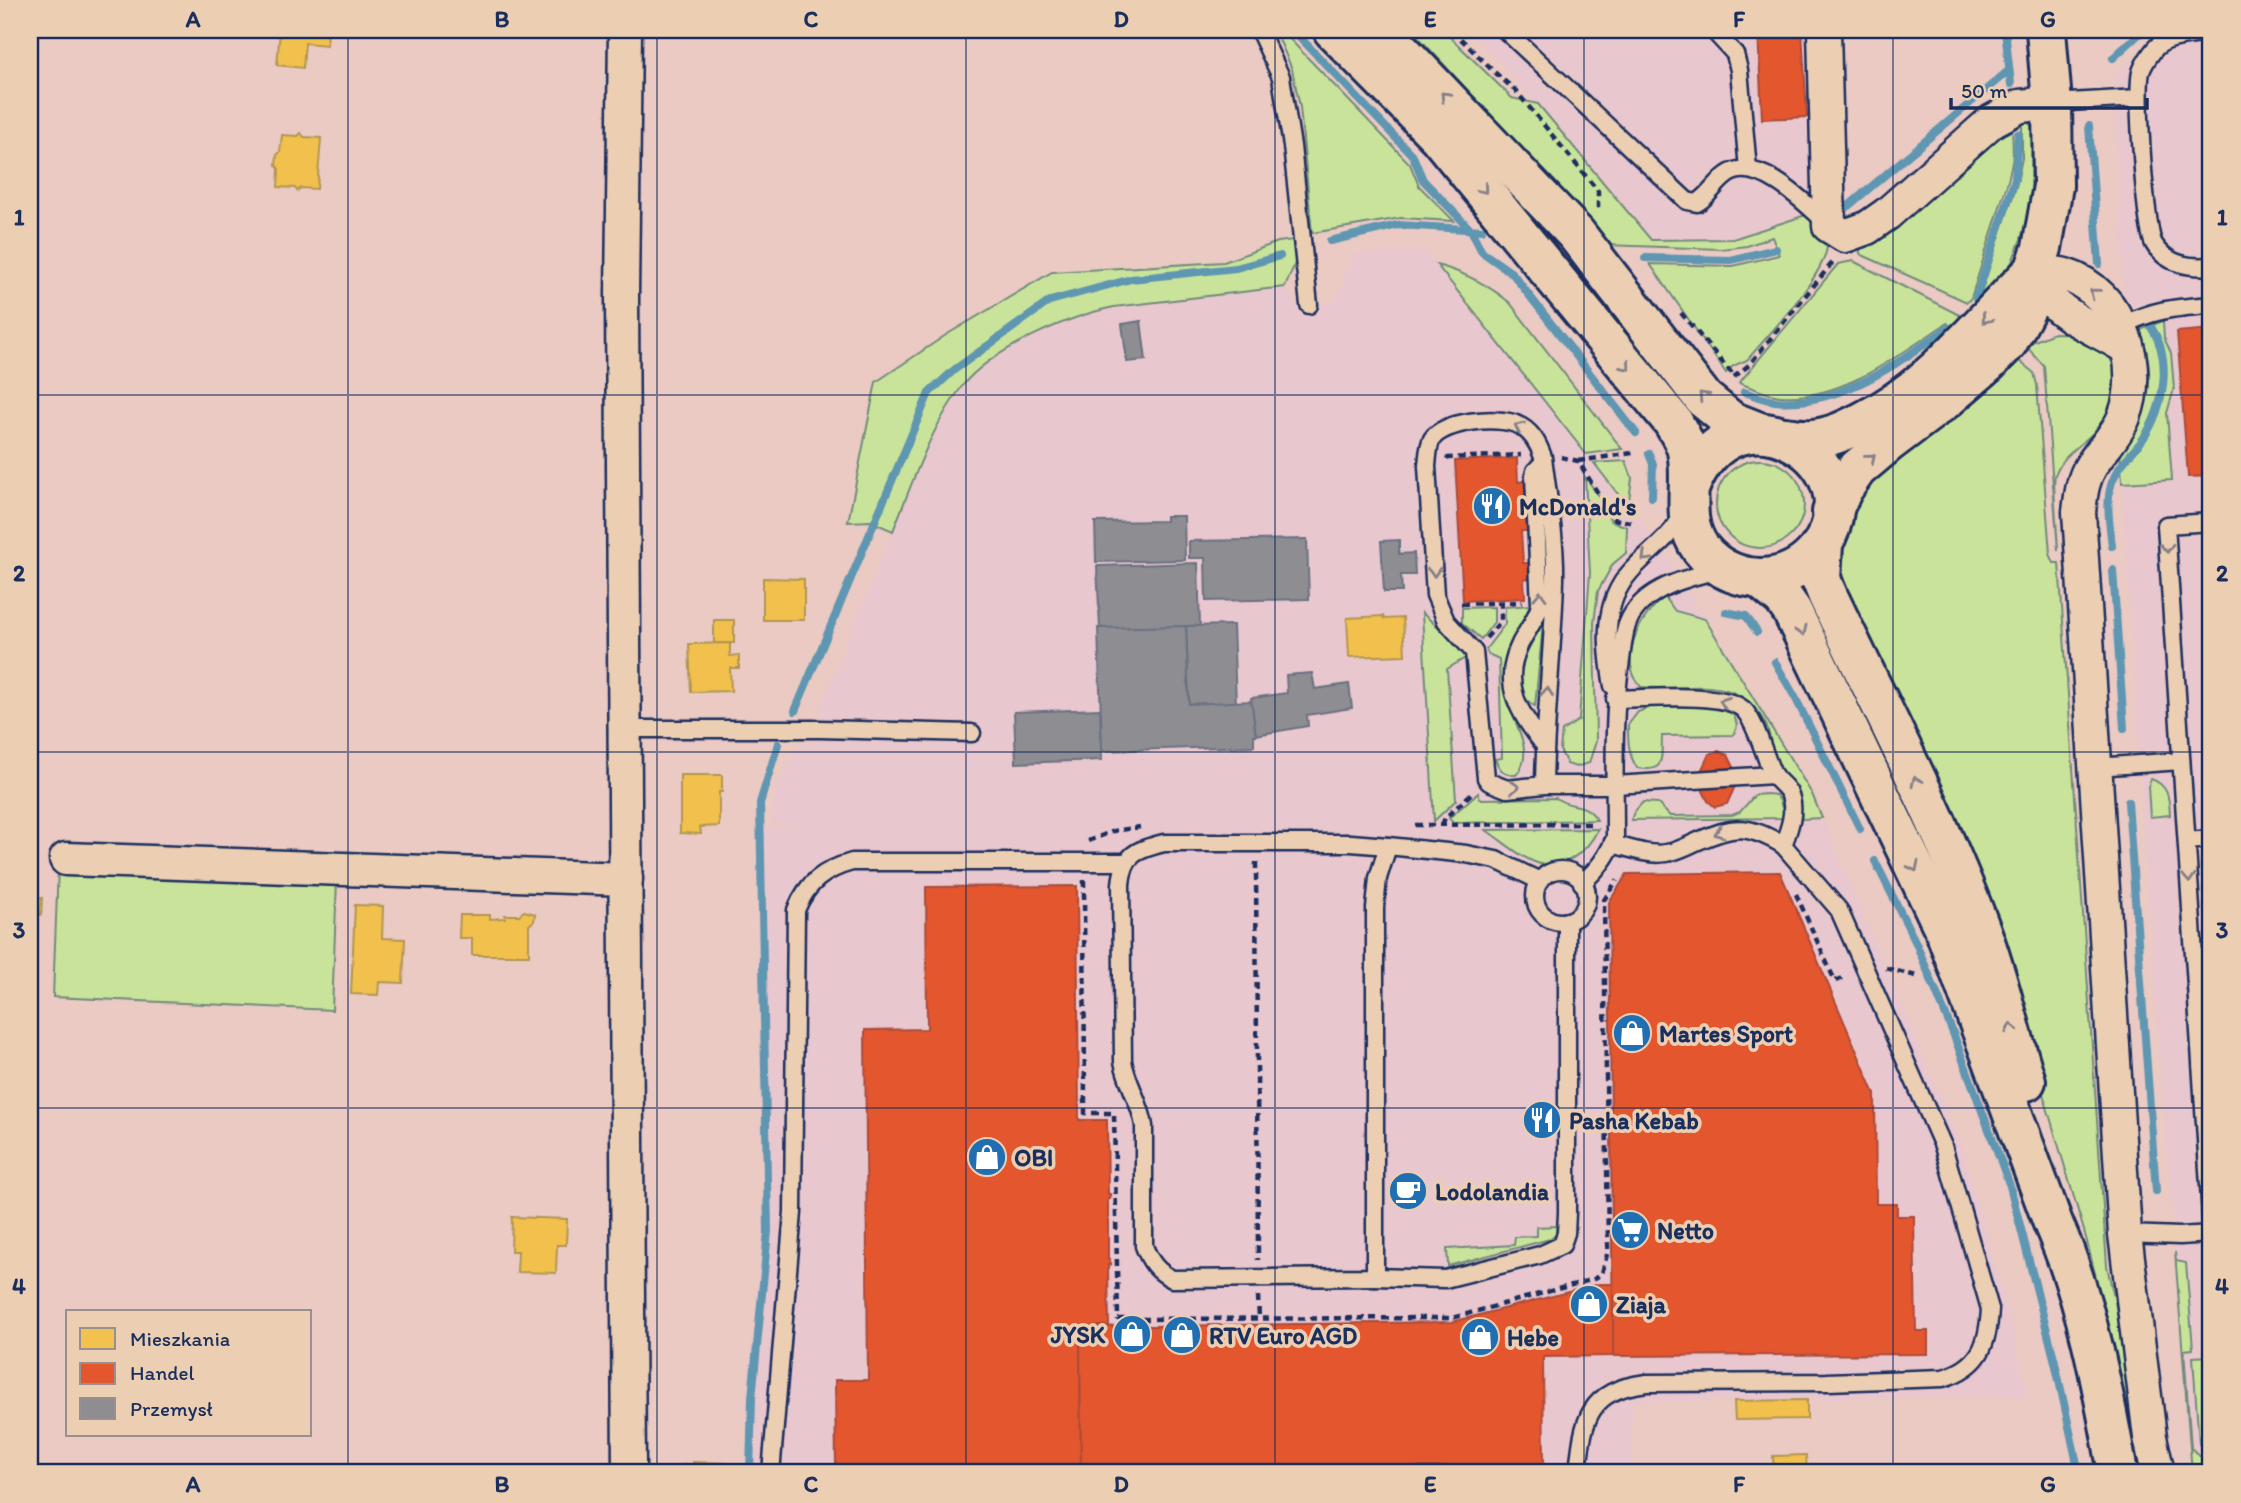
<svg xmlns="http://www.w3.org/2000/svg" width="2241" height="1503" font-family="Itim,sans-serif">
  <rect width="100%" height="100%" fill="#eacac3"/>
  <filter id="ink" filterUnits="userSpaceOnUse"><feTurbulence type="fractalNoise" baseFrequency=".0143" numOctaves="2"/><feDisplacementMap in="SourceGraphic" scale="14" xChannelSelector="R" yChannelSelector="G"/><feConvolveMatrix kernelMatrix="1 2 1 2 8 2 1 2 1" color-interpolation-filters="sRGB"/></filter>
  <g filter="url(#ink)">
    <!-- built -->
    <g fill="#e9c7ce">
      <polygon points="1469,30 1818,30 1824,209 1733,239 1651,241 1538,104"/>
      <polygon points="2160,30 2211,30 2211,1473 2192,1473 2152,953 2120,448 2136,427 2145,406 2150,366 2140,330 2125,303 2110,292 2124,290 2113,79"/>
      <polygon points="1424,248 1665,553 1812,794 1963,1149 2012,1324 2027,1396 1632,1402 1632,1473 753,1473 754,1409 746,1408 763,1234 767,1150 761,827 821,826 772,825 775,788 801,743 818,743 822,703 931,439 964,383 982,367 1001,353 1058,324 1087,313 1114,307 1285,287 1297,305 1334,303 1354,254"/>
    </g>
    <!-- green -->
    <g fill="#c9e49a" stroke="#728a7c" stroke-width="2">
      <polygon points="1275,30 1281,30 1410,164 1419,186 1454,221 1401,218 1312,233 1300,107 1292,69"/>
      <path d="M1412,30H1443L1512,98L1538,104L1651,240L1733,239L1809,214C1818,224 1828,233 1827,247C1823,278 1768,335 1747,360L1733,366L1726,373L1650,264L1733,266L1779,255L1772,237L1747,246L1721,249L1605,245L1520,147Z"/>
      <polygon points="2026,121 2032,126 2031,201 2021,239 2008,272 1977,305 2016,187 2022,158 2022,122"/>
      <polygon points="2012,123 2013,157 2008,181 1971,298 1967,302 1860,254 1860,248 1943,171"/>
      <path d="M1293,240L1296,261L1285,287L1114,307C1070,316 991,349 963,385C930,428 913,482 893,531L870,521L848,522L876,382L946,335L1052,272L1224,262L1278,242Z"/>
      <path d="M1853,261L1973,322L1960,333L1947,323C1898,355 1842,401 1780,396C1767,395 1751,387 1739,383L1838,264Z"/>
      <path d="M1437,265C1465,273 1488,284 1510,303L1622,449L1586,454Z"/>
      <path d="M2163,321L2164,338L2171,353L2174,389L2167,413L2172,480L2122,483L2120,448C2149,409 2158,377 2140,330Z"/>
      <path d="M2054,333C2079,333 2090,334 2106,353C2127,377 2115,411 2095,431C2082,445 2062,455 2055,475C2052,485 2058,537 2058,551L2044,366L2025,345Z"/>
      <polygon points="2013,356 2034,373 2037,385 2050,554 2054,563 2059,563 2107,1266 2123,1338 2146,1473 2139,1473 2120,1374 2105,1313 2085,1234 2032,1057 1842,594 1838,561 1856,494"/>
      <circle cx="1760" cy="504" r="44"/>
      <polygon points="1626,461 1632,478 1628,507 1594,463"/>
      <polygon points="1585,477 1597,493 1611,521 1627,527 1626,553 1613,564 1598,591 1594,623 1596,741 1589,763 1576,767 1567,764 1560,750 1562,731 1579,720 1590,573"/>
      <path d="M1665,597L1675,611L1705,619L1812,794L1822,818L1802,819C1800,804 1799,789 1788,778C1784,774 1780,772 1777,767C1771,754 1772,738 1766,725C1738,670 1690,692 1641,687C1617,659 1639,616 1665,597Z"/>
      <path d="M1530,605C1526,624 1511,636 1506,654C1502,667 1504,685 1507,698C1512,722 1537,752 1516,775C1503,775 1500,770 1495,759L1502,758L1499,659L1488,654L1486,649L1505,624V607Z"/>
      <polygon points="1494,607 1494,622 1481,639 1462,623 1462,608"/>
      <polygon points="1422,613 1470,655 1447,669 1456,800 1434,821"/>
      <path d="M1543,624L1535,706C1502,688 1527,644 1543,624Z"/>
      <path d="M1714,706L1733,714C1737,722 1739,728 1733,735L1662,736C1661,759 1666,773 1637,768C1628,754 1628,741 1628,725L1638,712L1650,707Z"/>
      <path d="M2151,779C2169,785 2169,799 2170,815L2150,817L2148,787Z"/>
      <path d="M1478,793L1480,799L1556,798C1572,810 1585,800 1597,820L1453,823L1449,818Z"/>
      <polygon points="1767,794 1776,795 1780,801 1785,818 1631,820 1634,812 1643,802 1657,803 1670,816 1732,815 1740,812 1755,795"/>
      <path d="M1598,829C1587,853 1560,874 1532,861C1516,854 1501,840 1486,830Z"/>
      <polygon points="58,867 337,879 332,1010 53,997"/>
      <polygon points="1556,1226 1556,1235 1550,1239 1448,1266 1447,1249 1514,1245 1515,1237 1537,1236 1537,1227"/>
      <polygon points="2175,1252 2176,1261 2186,1263 2193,1349 2184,1350 2191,1448 2203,1459 2204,1473 2192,1473"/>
      <polygon points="2211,1356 2211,1458 2211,1454 2199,1444 2193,1357"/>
    </g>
    <!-- homes -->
    <g fill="#f2c14e" stroke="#b29553" stroke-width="2">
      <polygon points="280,30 328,30 327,45 305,43 303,68 277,65"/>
      <polygon points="301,133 304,137 321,138 317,189 301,188 297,191 295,188 278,187 279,169 276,165 277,155 280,152 282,135 298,136"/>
      <polygon points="763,578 804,579 804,620 763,620"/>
      <polygon points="1383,616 1384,619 1403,618 1405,655 1349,657 1347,618"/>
      <rect x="714" y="620" width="20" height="23"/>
      <polygon points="730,643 730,656 739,655 739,668 730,668 731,691 691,692 689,644"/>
      <polygon points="680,775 722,775 722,792 719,792 719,826 700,827 701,834 680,833"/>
      <polygon points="30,898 42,898 41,915 30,914"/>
      <polygon points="355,905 383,906 382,938 405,939 403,983 379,982 378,995 351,994"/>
      <polygon points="524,911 535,914 534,921 529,925 529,955 472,955 472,938 459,938 460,915 490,915 490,919 505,918 505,915 519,915"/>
      <polygon points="512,1217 567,1219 566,1245 557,1245 556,1273 517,1272 518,1251 511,1251"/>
      <polygon points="1807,1400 1807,1419 1735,1420 1734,1401"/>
      <polygon points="1806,1455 1807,1473 1774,1473 1773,1456"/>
      <polygon points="693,1462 727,1463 727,1473 683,1473 683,1465 693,1464"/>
    </g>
    <!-- shops -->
    <g fill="#e4572e" stroke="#a84b3c" stroke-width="2">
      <polygon points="1758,30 1802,30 1807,117 1762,119"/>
      <polygon points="2211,329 2211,476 2188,477 2177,332"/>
      <polygon points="1517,458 1518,482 1525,481 1527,531 1521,531 1523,563 1529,563 1530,578 1524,579 1525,598 1463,601 1455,461"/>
      <polygon points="1718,751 1728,755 1736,771 1736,784 1727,804 1715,807 1708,801 1703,791 1701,778 1702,769 1709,754"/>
      <polygon points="1780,872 1875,1094 1876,1204 1897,1204 1897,1216 1914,1216 1916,1331 1928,1331 1928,1354 1613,1356 1609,902 1627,874"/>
      <polygon points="1077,886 1079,1120 1107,1120 1108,1194 1110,1194 1110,1199 1108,1199 1108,1259 1110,1259 1110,1265 1108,1265 1109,1326 1080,1327 1081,1473 836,1473 835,1380 868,1380 865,1030 927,1029 926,887"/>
      <polygon points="1599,1284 1613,1284 1613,1356 1543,1357 1544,1466 1081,1470 1080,1327 1452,1322"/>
    </g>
    <!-- industry -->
    <g fill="#8d8d92" stroke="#6b7182" stroke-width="2">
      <polygon points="1141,321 1146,360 1127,362 1122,324"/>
      <polygon points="1166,516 1184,516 1185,560 1096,562 1095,522 1166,521"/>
      <polygon points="1307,539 1309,599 1206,601 1205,558 1189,558 1189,541"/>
      <polygon points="1399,540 1399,554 1414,553 1415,575 1401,575 1402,592 1384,592 1381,541"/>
      <polygon points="1198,563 1200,626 1100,629 1097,566"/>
      <polygon points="1233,625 1236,703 1189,704 1186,626"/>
      <polygon points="1186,626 1189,704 1252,701 1256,735 1254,735 1254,746 1102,751 1098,628"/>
      <polygon points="1312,673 1315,689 1349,684 1352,708 1307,715 1308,726 1256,735 1251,698 1287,693 1286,675"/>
      <polygon points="1100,709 1102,760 1016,763 1014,712"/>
    </g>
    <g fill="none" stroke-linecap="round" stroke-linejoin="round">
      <!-- stream -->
      <g stroke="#5f96b2" stroke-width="8">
        <polyline points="1293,30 1413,156 1423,180 1471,230 1482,252 1512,273 1636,433"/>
        <polyline points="2005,30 2011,84"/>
        <polyline points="2113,58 2139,34 2140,30"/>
        <polyline points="2089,126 2099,264"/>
        <polyline points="1846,208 2008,71"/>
        <polyline points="1330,241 1398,225 1482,230"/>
        <polyline points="1645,258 1731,260 1776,249"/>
        <polyline points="1976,298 2015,179 2018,134"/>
        <path d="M1744,392C1754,395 1765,400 1775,401C1841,407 1897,363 1948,328"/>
        <polyline points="1649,454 1653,464 1652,497"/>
        <path d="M2112,546C2110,526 2105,502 2112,482C2118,465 2133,453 2143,439C2164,408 2173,360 2151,327"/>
        <polyline points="2113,570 2124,728"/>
        <polyline points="1726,612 1746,616 1757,632"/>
        <polyline points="1775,662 1796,699 1860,829"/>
        <polyline points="795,711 929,393 954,370 1050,301 1131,279 1236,268 1280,256"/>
        <polyline points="2128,802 2156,1191"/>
        <polyline points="1875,861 1916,943 1953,1033 2010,1186 2055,1362 2079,1473"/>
        <polyline points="750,1473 752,1398 768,1231 760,803 778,744"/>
      </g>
      <!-- service casing -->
      <g stroke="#1b2f5e" stroke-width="21">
        <g id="service">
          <polyline points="1259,30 1281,77 1292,146 1309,305"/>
          <path d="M1505,30L1687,201L1697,203C1710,196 1717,180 1730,173C1761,157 1807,205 1828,224"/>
          <polyline points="1713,30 1735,54 1739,70 1748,169"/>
          <path d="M2211,34C2198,34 2169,37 2159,45C2153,49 2143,65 2141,72C2136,91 2145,229 2154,244C2166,264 2190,268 2211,266"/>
          <polyline points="2052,103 2139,98"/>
          <path d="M2120,326C2156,309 2172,308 2211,305"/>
          <path d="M1543,463L1535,471L1534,476L1540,605C1536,620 1527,630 1520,644C1500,685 1520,714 1545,746"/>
          <polyline points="2211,522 2166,525 2211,1216"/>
          <path d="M1613,686C1606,647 1601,604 1631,571C1648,552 1670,539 1682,515"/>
          <polyline points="625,729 820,729 972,733"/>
          <polyline points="2096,767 2181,761"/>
          <path d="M1544,785C1545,717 1553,649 1555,580C1556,539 1548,498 1543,457C1538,443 1531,430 1516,424C1497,416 1444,421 1432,439C1428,446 1428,457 1427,466L1435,595L1446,621L1474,652L1486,778L1489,782L1507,789L1544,785H1615L1773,775"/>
          <polyline points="2187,841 2211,839"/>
          <path d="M1164,843H1351L1388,846L1378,878L1375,908V1277L1172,1279C1157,1271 1150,1262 1144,1246V1126C1141,1103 1127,1084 1123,1061L1121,884C1124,853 1137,850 1164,843Z"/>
          <path d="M1612,844C1629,848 1648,856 1666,853C1676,852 1687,846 1696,842C1734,825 1747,824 1783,845"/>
          <polyline points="1388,846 1466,854 1496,860 1540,881"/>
          <circle cx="1561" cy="896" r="26"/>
          <path d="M1582,883C1598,869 1607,857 1615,838C1615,778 1612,719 1621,660C1623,646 1623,631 1630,618C1647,587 1687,578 1718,570"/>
          <polyline points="2125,1234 2180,1236 2211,1234"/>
          <polyline points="1375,1277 1445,1279 1540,1255 1562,1245 1566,1233 1567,1213 1567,921"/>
          <path d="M771,1473L793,1212L796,910C807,883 823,870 852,862H1126"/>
          <path d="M1578,1473C1583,1420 1587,1390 1647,1383L1827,1382L1943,1378C1980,1367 1988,1345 1990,1309L1943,1146L1839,910L1783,845C1789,830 1797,809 1789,793C1785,785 1776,781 1772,772C1765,757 1755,720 1743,709C1722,691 1644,699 1615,699"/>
        </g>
      </g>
      <!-- minor casing -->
      <g stroke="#1b2f5e" stroke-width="37">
        <g id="minor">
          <polyline points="625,30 622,296 629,1473"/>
          <polyline points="1824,30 1829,226 1845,236 1867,228 1887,214 1992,121 2020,106 2052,103"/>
          <path d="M2034,271C2044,272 2056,272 2065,275C2122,292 2144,367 2124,417C2117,435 2101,450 2091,466C2082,480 2081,496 2079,512L2125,1234L2150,1437L2158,1473"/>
          <path d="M2034,271C2040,281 2046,295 2055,304C2074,322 2104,333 2127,348"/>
          <polyline points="66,859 626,879"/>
        </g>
      </g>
      <!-- tertiary casing -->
      <g stroke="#1b2f5e" stroke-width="44">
        <g id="tertiary">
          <path d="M1785,437C1794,438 1803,440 1812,439C1830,438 1846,430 1862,422C1933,387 1978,324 2034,271"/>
          <polyline points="1832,512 1843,489 1857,469 1889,442 1946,399 1988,363 2008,342 2026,309 2034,271 2042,248 2053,186 2052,103 2046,30"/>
        </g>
      </g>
      <!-- primary casing -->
      <g stroke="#1b2f5e" stroke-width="44">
        <g id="primary">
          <path d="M1333,30L1439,137L1673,422C1678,431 1685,441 1687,451C1694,485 1679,519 1701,549C1718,571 1745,581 1772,577C1789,575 1806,565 1817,551C1884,467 1735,368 1689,489"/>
          <polyline points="1381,30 1576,234 1704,399 1731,421 1759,432"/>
          <path d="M1823,544L1821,579L1827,594C1880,706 1939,817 1982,933C2000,982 2010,1032 2026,1081"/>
          <path d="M1760,579L1783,598L1792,611L1945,931L2053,1223C2087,1301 2103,1389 2118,1473"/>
        </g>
      </g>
      <!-- path -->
      <g stroke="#1b2f5e" stroke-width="4.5" stroke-dasharray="7 5" stroke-linecap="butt">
        <polyline points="1452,30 1491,69 1516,91 1598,191 1598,210"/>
        <polyline points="1681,313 1735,377"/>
        <polyline points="1734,377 1749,365 1833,262"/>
        <polyline points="1561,457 1578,461 1614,519 1635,523"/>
        <polyline points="1447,460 1448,458 1521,455"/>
        <polyline points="1578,461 1633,453"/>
        <polyline points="1461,604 1522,602"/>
        <polyline points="1486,638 1501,621 1501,603"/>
        <polyline points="1415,825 1595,824"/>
        <polyline points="1442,825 1445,818 1472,793"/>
        <polyline points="1088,841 1114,831 1140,827"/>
        <polyline points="1256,862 1258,1260"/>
        <polyline points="1084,880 1085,1113 1114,1113 1118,1319 1452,1318 1594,1279 1602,1273 1608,1251 1604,900 1617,880"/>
        <polyline points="1796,894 1835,981 1846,977"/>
        <polyline points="1886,968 1916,976"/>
        <polyline points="1258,1296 1259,1318"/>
      </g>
      <!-- service -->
      <use href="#service" stroke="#eccfb3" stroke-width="16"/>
      <!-- minor -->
      <use href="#minor" stroke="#eccfb3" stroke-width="32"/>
      <!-- tertiary -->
      <use href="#tertiary" stroke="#eccfb3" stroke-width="38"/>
      <!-- primary -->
      <use href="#primary" stroke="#eccfb3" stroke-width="38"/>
    </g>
    <!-- one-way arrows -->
    <defs><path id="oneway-chevron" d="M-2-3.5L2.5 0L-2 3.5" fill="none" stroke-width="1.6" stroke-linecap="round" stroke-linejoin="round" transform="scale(1.75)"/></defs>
    <g stroke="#847f88">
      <use href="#oneway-chevron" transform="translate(1445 96) rotate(-134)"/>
      <use href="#oneway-chevron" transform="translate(1483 189) rotate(50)"/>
      <use href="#oneway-chevron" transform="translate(2094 293) rotate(-141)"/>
      <use href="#oneway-chevron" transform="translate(1986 319) rotate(130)"/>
      <use href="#oneway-chevron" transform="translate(1626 366) rotate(51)"/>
      <use href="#oneway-chevron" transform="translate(1703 396) rotate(-133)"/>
      <use href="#oneway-chevron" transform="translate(1519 427) rotate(-153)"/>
      <use href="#oneway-chevron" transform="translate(1871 458) rotate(-39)"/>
      <use href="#oneway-chevron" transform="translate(2167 548) rotate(87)"/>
      <use href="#oneway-chevron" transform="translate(1646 557) rotate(136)"/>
      <use href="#oneway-chevron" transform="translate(1434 572) rotate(87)"/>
      <use href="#oneway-chevron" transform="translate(1540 596) rotate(-88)"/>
      <use href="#oneway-chevron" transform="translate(1802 631) rotate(65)"/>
      <use href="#oneway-chevron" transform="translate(1547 692) rotate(-86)"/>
      <use href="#oneway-chevron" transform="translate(1724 702) rotate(-160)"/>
      <use href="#oneway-chevron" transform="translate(1916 781) rotate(-116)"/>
      <use href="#oneway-chevron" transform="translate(1515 787) rotate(-2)"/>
      <use href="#oneway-chevron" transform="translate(1719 833) rotate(162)"/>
      <use href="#oneway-chevron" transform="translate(1914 867) rotate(64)"/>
      <use href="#oneway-chevron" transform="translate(2189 878) rotate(87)"/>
      <use href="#oneway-chevron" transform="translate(2011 1028) rotate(-103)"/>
    </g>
  </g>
  <!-- grid -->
  <path fill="none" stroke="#1b2f5e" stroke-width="2" stroke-opacity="0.55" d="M348,30V1473M657,30V1473M966,30V1473M1275,30V1473M1584,30V1473M1893,30V1473M30,395H2211M30,752H2211M30,1108H2211"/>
  <!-- icons -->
  <defs>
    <g id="restaurant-disc" transform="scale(2.0125)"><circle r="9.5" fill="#1f6fb2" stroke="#eccfb3"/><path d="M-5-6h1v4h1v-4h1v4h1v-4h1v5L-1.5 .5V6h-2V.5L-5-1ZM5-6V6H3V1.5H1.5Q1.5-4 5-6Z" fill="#fff"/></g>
    <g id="shop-disc" transform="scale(2.0125)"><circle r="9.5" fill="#1f6fb2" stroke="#eccfb3"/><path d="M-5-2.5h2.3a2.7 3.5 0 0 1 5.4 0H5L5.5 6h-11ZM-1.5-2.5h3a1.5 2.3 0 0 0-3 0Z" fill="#fff"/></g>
    <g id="cafe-disc" transform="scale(2.0125)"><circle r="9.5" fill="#1f6fb2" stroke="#eccfb3"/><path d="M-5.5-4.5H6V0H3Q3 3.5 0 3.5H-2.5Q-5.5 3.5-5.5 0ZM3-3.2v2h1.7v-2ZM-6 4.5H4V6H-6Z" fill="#fff"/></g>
    <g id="supermarket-disc" transform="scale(2.0125)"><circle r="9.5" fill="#1f6fb2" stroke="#eccfb3"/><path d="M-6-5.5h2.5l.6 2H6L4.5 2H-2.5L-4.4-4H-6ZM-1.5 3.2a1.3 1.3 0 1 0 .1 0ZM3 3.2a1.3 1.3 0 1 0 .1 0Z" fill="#fff"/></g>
  </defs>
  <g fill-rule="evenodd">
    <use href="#restaurant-disc" x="1492" y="506"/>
    <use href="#shop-disc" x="1632" y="1033"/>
    <use href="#restaurant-disc" x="1542" y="1120"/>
    <use href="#shop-disc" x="987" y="1157"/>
    <use href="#cafe-disc" x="1408" y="1191"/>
    <use href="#supermarket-disc" x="1630" y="1230"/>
    <use href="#shop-disc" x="1589" y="1304"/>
    <use href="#shop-disc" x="1132" y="1334"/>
    <use href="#shop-disc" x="1182" y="1335"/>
    <use href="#shop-disc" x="1480" y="1337"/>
  </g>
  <g text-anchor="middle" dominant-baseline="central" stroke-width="7" stroke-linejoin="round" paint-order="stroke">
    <!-- poi labels -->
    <g font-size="24" font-weight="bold" fill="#1b2f5e" stroke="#eccfb3" text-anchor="start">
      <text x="1519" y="506">McDonald's</text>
      <text x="1659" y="1033">Martes Sport</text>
      <text x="1569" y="1120">Pasha Kebab</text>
      <text x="1014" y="1157">OBI</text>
      <text x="1435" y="1191">Lodolandia</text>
      <text x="1657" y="1230">Netto</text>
      <text x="1616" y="1304">Ziaja</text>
      <text x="1105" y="1334" text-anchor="end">JYSK</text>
      <text x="1209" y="1335">RTV Euro AGD</text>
      <text x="1507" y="1337">Hebe</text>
    </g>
  </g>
  <!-- margin -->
  <rect width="2241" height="1503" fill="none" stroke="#eccfb3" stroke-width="77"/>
  <!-- legend -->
  <rect x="66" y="1310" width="245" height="126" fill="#eccfb3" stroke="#988f91" stroke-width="2"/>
  <rect x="80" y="1328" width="35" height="21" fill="#f2c14e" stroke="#988f91" stroke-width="2"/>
  <text x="130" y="1346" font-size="21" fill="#1b2f5e">Mieszkania</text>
  <rect x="80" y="1363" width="35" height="21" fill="#e4572e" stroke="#988f91" stroke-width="2"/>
  <text x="130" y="1380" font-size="21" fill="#1b2f5e">Handel</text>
  <rect x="80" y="1398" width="35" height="21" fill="#8d8d92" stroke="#988f91" stroke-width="2"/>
  <text x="130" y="1416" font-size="21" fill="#1b2f5e">Przemysł</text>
  <!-- scale -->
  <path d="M1951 98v10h196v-10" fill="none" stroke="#1b2f5e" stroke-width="3.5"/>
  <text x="1961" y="98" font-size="21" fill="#1b2f5e" stroke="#eccfb3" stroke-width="5" paint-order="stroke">50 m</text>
  <rect x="38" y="38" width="2164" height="1426" fill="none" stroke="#1b2f5e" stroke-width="2.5"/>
  <g font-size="23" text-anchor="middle" font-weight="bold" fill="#1b2f5e">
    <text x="193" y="27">A</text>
    <text x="502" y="27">B</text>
    <text x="811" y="27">C</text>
    <text x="1121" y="27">D</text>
    <text x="1430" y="27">E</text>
    <text x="1739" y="27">F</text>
    <text x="2048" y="27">G</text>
    <text x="19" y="225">1</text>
    <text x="2222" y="225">1</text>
    <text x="19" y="581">2</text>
    <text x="2222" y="581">2</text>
    <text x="19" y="938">3</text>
    <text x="2222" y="938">3</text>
    <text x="19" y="1294">4</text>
    <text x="2222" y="1294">4</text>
    <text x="193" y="1492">A</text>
    <text x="502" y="1492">B</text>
    <text x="811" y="1492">C</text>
    <text x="1121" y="1492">D</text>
    <text x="1430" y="1492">E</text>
    <text x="1739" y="1492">F</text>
    <text x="2048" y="1492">G</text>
  </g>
</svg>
